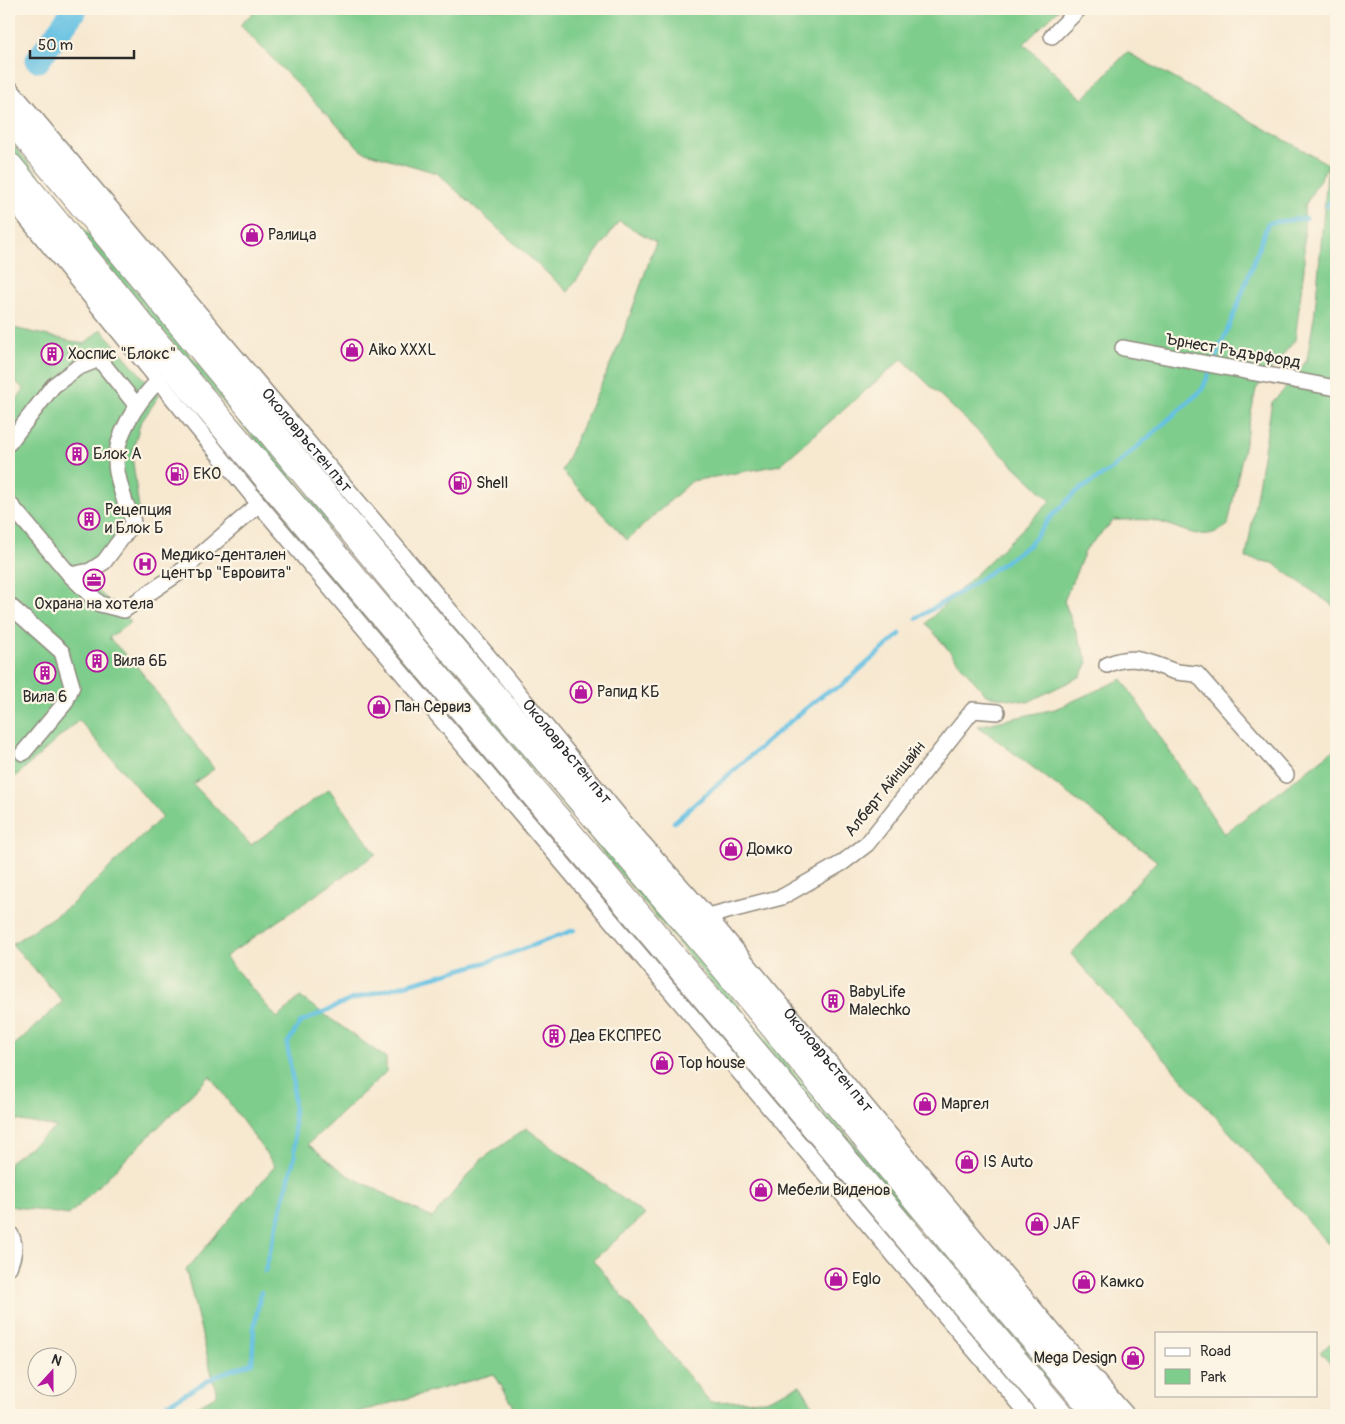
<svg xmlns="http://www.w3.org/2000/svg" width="1345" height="1424" font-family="Pangolin,sans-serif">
  <rect width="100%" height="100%" fill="#fcf5e5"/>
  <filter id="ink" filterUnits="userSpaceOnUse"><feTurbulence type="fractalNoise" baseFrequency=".02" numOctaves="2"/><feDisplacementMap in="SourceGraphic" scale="10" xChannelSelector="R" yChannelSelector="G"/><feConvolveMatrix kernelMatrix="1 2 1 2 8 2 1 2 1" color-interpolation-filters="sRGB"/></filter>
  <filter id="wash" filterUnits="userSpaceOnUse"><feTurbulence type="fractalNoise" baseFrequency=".0096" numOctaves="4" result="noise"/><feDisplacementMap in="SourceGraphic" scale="20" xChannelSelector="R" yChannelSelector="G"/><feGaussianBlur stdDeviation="1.12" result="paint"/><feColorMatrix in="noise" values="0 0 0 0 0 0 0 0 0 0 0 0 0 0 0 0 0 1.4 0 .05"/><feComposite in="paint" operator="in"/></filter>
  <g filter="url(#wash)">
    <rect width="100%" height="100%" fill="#f7e8d0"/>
    <!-- green -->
    <g fill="#7fcd8c" stroke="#557c5c">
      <path d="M257,9H1059L1024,44L1083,99L1127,52L1328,164L1336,142V608L1273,563L1246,558L1272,402L1285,389L1307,360L1315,311L1328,165L1304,207V268L1295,340L1256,389L1228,525C1200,547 1179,524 1150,520C1139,519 1126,520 1114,520L1086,549L1064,601L1088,662L1081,676L1028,702L986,695L926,623L1051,501L902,359L780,465L692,481L627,540L562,471L622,338L656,242L619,221L568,292L437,173L362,151L240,25Z"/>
      <polygon points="9,140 1083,1415 1076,1415 9,148"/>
      <polygon points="109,305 474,742 515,798 159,375"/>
      <polygon points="9,327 84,344 101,329 159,396 140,424 132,454 139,510 134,525 88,581 131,622 109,638 136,665 214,769 193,784 251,845 329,789 376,854 225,957 277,1018 300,997 386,1058 386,1072 308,1144 346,1174 432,1218 481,1160 526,1128 645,1215 593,1260 710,1402 766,1400 800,1385 819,1415 519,1415 494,1374 348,1415 182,1415 217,1395 186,1270 275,1166 210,1076 69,1215 9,1206 9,1162 57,1127 9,1119 9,1050 63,1001 12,944 70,906 162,817 79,720 9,782 9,411 24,389 9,376"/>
      <polygon points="1122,679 1224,834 1336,748 1336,1252 1071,954 1157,861 978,726 1055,709"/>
      <polygon points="742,1067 788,1112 1044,1415 1036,1415"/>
      <polygon points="1336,1339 1336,1370 1320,1352"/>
    </g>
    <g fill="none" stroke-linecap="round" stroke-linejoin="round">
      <!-- stream -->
      <g stroke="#65c1e3" stroke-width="4.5">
        <polyline points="1327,206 1336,195"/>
        <polyline points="917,618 967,588 1029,545 1050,518 1075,493 1112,469 1202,390 1237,307 1268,223 1306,218"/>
        <polyline points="674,822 793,719 825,693 840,687 900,634"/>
        <polyline points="265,1271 295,1155 293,1083 287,1044 301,1022 350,1000 491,961 574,930"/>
        <polyline points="148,1415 220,1374 252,1363 254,1328 261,1292"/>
      </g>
      <!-- river -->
      <polyline stroke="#65c1e3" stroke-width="25" points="38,60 75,9"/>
    </g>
  </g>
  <g filter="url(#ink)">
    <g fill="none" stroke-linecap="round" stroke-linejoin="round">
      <!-- street casing -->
      <g stroke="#918a7e" stroke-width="18">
        <g id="street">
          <polyline points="1052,36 1079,9"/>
          <path id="s1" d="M9,87L489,657L627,825L708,916L1059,1338L1127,1415"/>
          <polyline points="9,197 259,504 1029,1415"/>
          <polyline points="1123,348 1336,388"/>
          <polyline points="9,443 53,386 77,368 99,359 137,406"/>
          <polyline points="9,503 70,575 100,604 124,610 183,570 259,504"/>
          <path d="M70,575L90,571L104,562L133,523C132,514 128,510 125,502C122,493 119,482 117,472C111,439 137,402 159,380"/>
          <polyline points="9,605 62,652 72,686 65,703 23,753"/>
          <path d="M1107,665C1133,653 1148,662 1173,671C1180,673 1189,673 1197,674L1286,775"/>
          <polyline points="708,916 782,897 842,863 867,844 973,710 997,712"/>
          <path d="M9,1232C17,1243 14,1255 9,1267"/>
        </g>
      </g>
      <!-- highway casing -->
      <g stroke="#918a7e" stroke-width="30">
        <g id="highway">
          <polyline points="9,115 438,633 711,950 967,1259 1099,1415"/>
          <polyline points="9,167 179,372 1059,1415"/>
        </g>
      </g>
      <!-- street -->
      <use href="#street" stroke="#fff" stroke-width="15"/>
      <!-- highway -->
      <use href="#highway" stroke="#fff" stroke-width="28"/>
    </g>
  </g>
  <!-- icons -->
  <defs>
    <g id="shop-ring" transform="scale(1.125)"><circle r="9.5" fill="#fcf5e5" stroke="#b5179e" stroke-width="1.5"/><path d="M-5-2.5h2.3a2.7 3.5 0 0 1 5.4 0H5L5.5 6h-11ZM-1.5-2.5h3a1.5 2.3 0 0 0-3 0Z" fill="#b5179e"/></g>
    <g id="building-ring" transform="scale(1.125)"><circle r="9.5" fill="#fcf5e5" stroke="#b5179e" stroke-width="1.5"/><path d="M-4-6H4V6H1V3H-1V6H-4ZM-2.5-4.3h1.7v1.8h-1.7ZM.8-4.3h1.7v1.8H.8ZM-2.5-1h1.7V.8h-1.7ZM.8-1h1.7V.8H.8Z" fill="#b5179e"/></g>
    <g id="fuel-ring" transform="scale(1.125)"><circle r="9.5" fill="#fcf5e5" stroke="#b5179e" stroke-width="1.5"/><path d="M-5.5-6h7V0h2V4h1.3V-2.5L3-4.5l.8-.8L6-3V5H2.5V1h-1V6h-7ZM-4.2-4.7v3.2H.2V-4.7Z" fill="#b5179e"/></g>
    <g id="hospital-ring" transform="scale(1.125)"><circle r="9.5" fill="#fcf5e5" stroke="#b5179e" stroke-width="1.5"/><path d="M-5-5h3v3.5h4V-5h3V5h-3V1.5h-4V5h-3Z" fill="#b5179e"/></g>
    <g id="office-ring" transform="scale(1.125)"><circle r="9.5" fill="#fcf5e5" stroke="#b5179e" stroke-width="1.5"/><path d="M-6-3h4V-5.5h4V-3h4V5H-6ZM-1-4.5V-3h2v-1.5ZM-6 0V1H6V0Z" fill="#b5179e"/></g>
  </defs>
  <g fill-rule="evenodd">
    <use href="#shop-ring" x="252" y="235"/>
    <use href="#shop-ring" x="352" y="350"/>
    <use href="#building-ring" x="52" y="354"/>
    <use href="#building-ring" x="77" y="454"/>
    <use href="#fuel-ring" x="177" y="474"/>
    <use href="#fuel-ring" x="460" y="483"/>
    <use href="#building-ring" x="89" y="519"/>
    <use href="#hospital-ring" x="145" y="564"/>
    <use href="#office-ring" x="94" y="580"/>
    <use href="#building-ring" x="97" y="661"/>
    <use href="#building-ring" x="45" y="673"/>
    <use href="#shop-ring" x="581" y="692"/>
    <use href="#shop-ring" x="379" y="707"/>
    <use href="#shop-ring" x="731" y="849"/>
    <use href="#building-ring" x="833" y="1001"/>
    <use href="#building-ring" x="554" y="1036"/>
    <use href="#shop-ring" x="662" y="1063"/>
    <use href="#shop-ring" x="925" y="1104"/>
    <use href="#shop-ring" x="967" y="1162"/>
    <use href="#shop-ring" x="761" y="1190"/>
    <use href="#shop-ring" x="1037" y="1224"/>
    <use href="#shop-ring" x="836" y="1279"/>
    <use href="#shop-ring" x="1084" y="1282"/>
    <use href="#shop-ring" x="1133" y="1358"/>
  </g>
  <g text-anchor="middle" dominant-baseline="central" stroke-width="4.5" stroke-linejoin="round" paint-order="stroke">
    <!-- poi labels -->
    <g font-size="16" fill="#2b2b2b" stroke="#fcf5e5" text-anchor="start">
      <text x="268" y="235">Ралица</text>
      <text x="368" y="350">Aiko XXXL</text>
      <text x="68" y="354">Хоспис "Блокс"</text>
      <text x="93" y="454">Блок А</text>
      <text x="193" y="474">EKO</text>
      <text x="476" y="483">Shell</text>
      <text x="105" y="510">Рецепция<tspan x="105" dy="18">и Блок Б</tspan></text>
      <text x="161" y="555">Медико-дентален<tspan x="161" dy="18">център "Евровита"</tspan></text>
      <text x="94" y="604" text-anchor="middle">Охрана на хотела</text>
      <text x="113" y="661">Вила 6Б</text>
      <text x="597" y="692">Рапид КБ</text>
      <text x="45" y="697" text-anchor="middle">Вила 6</text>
      <text x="395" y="707">Пан Сервиз</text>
      <text x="747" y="849">Домко</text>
      <text x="849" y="992">BabyLife<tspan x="849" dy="18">Malechko</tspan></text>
      <text x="570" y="1036">Деа ЕКСПРЕС</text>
      <text x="678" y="1063">Top house</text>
      <text x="941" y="1104">Маргел</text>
      <text x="983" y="1162">IS Auto</text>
      <text x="777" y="1190">Мебели Виденов</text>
      <text x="1053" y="1224">JAF</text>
      <text x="852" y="1279">Eglo</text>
      <text x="1100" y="1282">Камко</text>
      <text x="1117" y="1358" text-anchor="end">Mega Design</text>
    </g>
    <!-- street labels -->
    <g font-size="16" fill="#2b2b2b" stroke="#fcf5e5">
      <text transform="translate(1233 351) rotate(10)">Ърнест Ръдърфорд</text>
      <text stroke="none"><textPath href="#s1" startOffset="462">Околовръстен път</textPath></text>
      <text stroke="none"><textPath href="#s1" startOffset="868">Околовръстен път</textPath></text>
      <text transform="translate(885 789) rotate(-51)">Алберт Айнщайн</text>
      <text stroke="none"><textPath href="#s1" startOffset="1272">Околовръстен път</textPath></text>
    </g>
  </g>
  <!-- margin -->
  <rect width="1345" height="1424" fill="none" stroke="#fcf5e5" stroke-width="30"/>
  <!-- legend -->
  <rect x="1155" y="1332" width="162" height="65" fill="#fcf5e5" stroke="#a8a49b"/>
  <rect x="1165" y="1348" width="25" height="8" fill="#ffffff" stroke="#a8a49b"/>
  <text x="1200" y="1356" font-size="15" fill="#2b2b2b">Road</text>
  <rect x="1165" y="1369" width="25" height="15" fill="#7fcd8c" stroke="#a8a49b"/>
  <text x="1200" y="1382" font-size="15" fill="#2b2b2b">Park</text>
  <!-- north arrow -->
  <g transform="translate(52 1372) rotate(21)"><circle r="24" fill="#fcf5e5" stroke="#a8a49b"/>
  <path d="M0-4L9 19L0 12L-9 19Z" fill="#b5179e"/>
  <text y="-8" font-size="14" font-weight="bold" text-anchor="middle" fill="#2b2b2b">N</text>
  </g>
  <!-- scale -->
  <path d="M30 50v8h104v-8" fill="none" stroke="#2b2b2b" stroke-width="2.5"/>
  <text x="38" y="50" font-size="15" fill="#2b2b2b" stroke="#fcf5e5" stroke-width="4" paint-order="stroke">50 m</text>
</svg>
